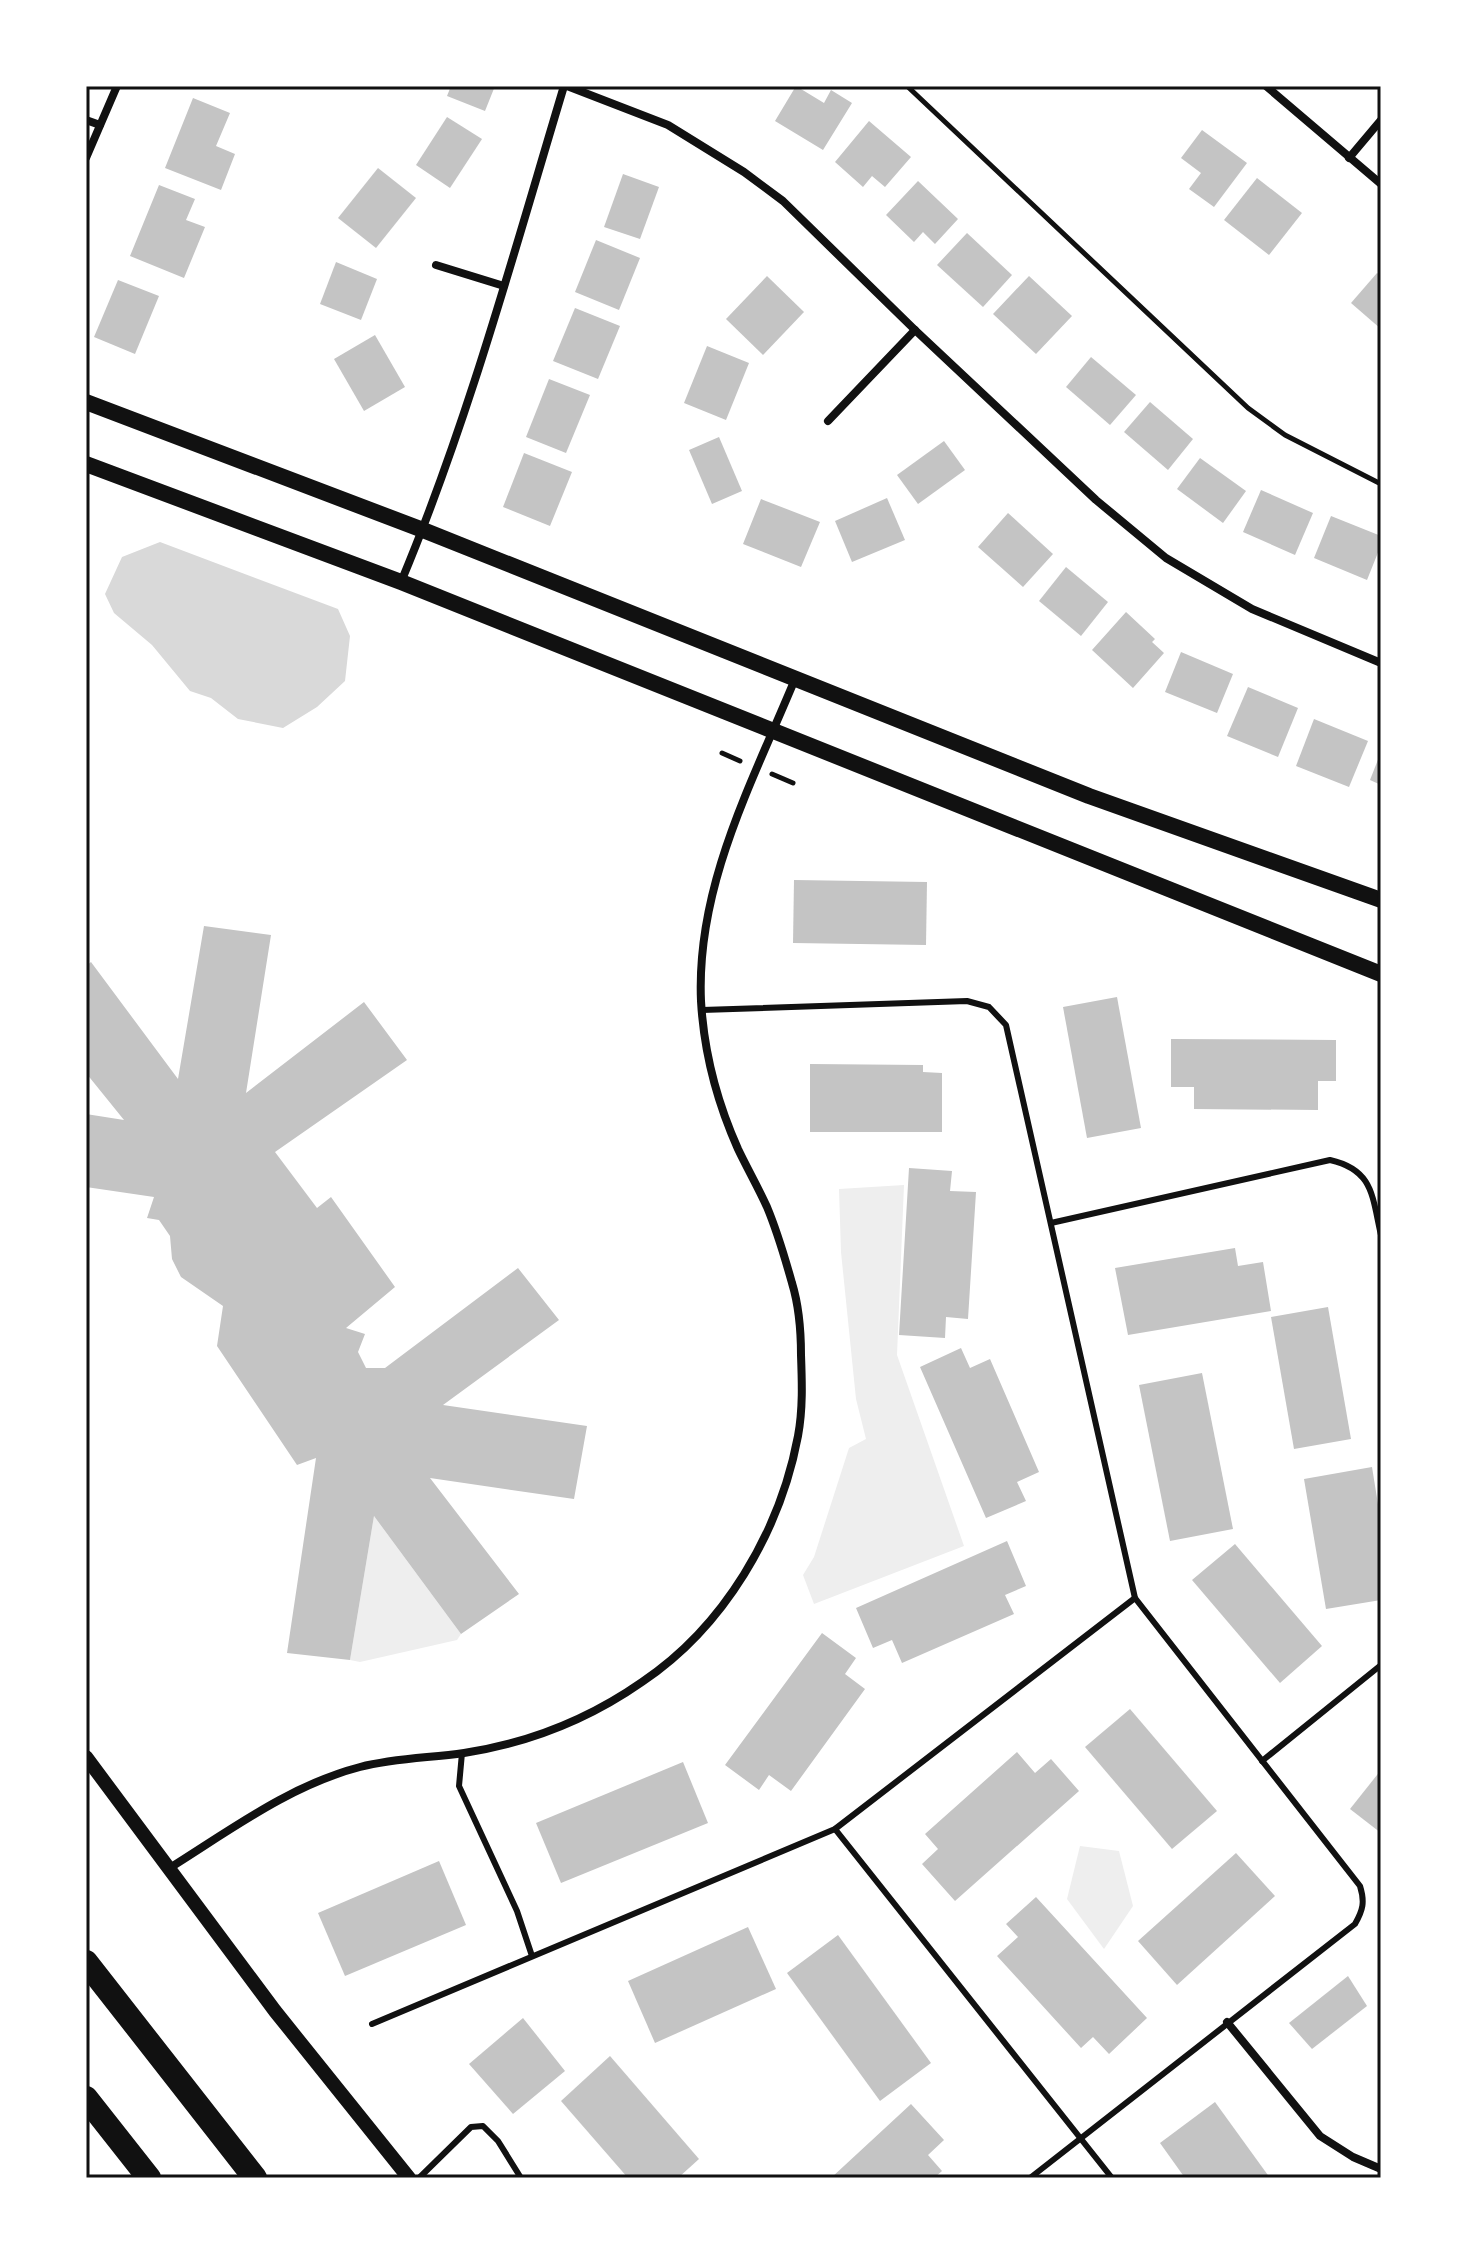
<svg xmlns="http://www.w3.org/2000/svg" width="1467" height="2264" font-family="'Libre Baskerville',serif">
  <rect width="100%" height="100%" fill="#fff"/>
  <!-- green -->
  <g fill="#eee">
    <polygon points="904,1185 897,1355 964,1546 814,1604 803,1575 814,1557 849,1448 866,1439 856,1399 841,1252 839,1189"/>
    <polygon points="374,1516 461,1634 457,1640 360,1662 350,1660"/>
    <polygon points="1080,1846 1119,1851 1133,1906 1104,1949 1067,1899"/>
  </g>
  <!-- water -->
  <polygon fill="#d9d9d9" points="160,542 338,609 350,636 345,681 317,707 283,728 238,719 211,698 190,691 152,645 114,613 105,594 122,557"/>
  <!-- building -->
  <g fill="#c4c4c4">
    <polygon points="451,86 495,86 485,111 447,96"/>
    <polygon points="796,86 824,103 831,90 852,103 823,150 775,121"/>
    <polygon points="193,98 230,113 216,146 235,154 221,190 165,168"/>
    <polygon points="447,117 482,139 450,188 416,165"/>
    <polygon points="869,121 911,157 885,187 872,176 863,187 835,162"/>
    <polygon points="1202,130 1247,163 1214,207 1189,189 1201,173 1181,158"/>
    <polygon points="378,168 416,198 376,248 338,218"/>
    <polygon points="623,174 659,187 640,239 604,227"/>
    <polygon points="1257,178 1302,213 1269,255 1224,220"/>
    <polygon points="918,181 958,219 935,244 923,232 914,242 886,215"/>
    <polygon points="159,185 195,199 186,220 205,227 184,278 130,256"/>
    <polygon points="967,233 1012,275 983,307 937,265"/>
    <polygon points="596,240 640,258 619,310 575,292"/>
    <polygon points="336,262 377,279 361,320 320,304"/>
    <polygon points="1377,273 1381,276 1381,329 1351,303"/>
    <polygon points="767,276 804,312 763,355 726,319"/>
    <polygon points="1029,276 1072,316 1036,354 993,314"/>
    <polygon points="118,280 159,296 135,354 94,337"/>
    <polygon points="575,308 620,326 598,379 553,361"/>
    <polygon points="375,335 405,387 364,411 334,359"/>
    <polygon points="707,346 749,363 726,420 684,403"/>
    <polygon points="1091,357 1136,395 1110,425 1066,387"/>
    <polygon points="549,379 590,395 566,453 526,437"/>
    <polygon points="1150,402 1193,439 1168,470 1124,432"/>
    <polygon points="719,437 742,491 712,504 689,450"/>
    <polygon points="944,441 965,470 918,504 897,475"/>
    <polygon points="524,453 572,472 550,526 503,507"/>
    <polygon points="1200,458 1246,491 1223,523 1177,489"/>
    <polygon points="1261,490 1313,513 1295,555 1243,532"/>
    <polygon points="887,498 905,540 852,562 835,521"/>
    <polygon points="761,499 820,522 801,567 743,544"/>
    <polygon points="1008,513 1053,554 1023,587 978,547"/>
    <polygon points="1331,516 1381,536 1381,545 1367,580 1314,558"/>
    <polygon points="1066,567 1108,602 1081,636 1039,601"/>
    <polygon points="1126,612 1155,639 1152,642 1164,653 1133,688 1092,650"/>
    <polygon points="1181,652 1233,674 1217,713 1165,692"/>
    <polygon points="1248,687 1298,708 1278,757 1227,736"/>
    <polygon points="1314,719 1368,741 1349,787 1296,766"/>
    <polygon points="1381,752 1381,785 1370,780"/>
    <polygon points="794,880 927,882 926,945 793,943"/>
    <polygon points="204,926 271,935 246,1093 364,1002 407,1060 275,1152 317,1208 331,1197 395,1287 346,1328 365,1334 358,1352 366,1368 385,1368 518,1268 559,1320 443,1405 587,1426 574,1499 430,1478 519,1594 461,1634 374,1516 350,1660 287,1653 316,1458 297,1465 217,1346 223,1306 181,1277 172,1259 170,1236 159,1220 147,1218 154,1197 86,1187 86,1114 124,1120 86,1073 86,966 91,962 178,1079"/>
    <polygon points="1117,997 1141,1128 1087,1138 1063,1007"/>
    <polygon points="1171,1039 1336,1040 1336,1081 1318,1081 1318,1110 1194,1109 1194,1087 1171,1087"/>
    <polygon points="810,1064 923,1065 923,1072 942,1073 942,1132 810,1132"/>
    <polygon points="909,1168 952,1171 950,1191 976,1192 968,1319 946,1317 945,1338 899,1335"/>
    <polygon points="1235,1248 1238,1266 1263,1262 1271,1311 1128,1335 1115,1268"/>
    <polygon points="1328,1307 1351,1439 1294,1449 1271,1317"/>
    <polygon points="961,1348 970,1368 990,1359 1039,1472 1017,1482 1026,1501 986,1518 920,1367"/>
    <polygon points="1202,1373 1233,1529 1170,1541 1139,1385"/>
    <polygon points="1372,1467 1381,1523 1381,1600 1326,1609 1304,1479"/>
    <polygon points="1007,1541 1026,1586 1005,1595 1014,1614 902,1663 892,1640 873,1648 856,1608"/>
    <polygon points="1235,1544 1322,1646 1280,1683 1192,1580"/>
    <polygon points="822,1633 856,1658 845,1674 865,1689 791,1791 769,1775 759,1790 725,1765"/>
    <polygon points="1130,1709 1217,1811 1172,1849 1085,1747"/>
    <polygon points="1017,1752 1035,1773 1051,1759 1079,1791 955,1901 922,1864 938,1849 925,1834"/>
    <polygon points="683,1762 708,1823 561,1883 536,1823"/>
    <polygon points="1381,1770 1381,1833 1350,1809"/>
    <polygon points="1236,1853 1275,1896 1177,1985 1138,1941"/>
    <polygon points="439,1861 466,1925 345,1976 318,1913"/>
    <polygon points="1036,1897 1147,2018 1109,2054 1093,2037 1081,2048 997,1956 1018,1937 1006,1924"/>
    <polygon points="748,1927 776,1989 655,2043 628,1981"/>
    <polygon points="838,1935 931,2063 880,2101 787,1973"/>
    <polygon points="1348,1976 1367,2006 1312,2049 1289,2023"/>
    <polygon points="523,2018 565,2071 513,2114 469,2064"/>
    <polygon points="610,2056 699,2159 678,2178 628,2178 561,2101"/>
    <polygon points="1215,2102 1270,2178 1185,2178 1160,2143"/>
    <polygon points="911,2104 944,2140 928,2155 942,2171 934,2178 831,2178"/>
  </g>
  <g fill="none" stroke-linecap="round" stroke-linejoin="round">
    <!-- path -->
    <g stroke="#111" stroke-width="5">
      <polyline points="907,86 1248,408 1285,435 1381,484"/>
      <polyline points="722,753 740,761"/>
      <polyline points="772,774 793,783"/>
    </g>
    <!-- service -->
    <g stroke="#111" stroke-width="6">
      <path d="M702,1010L967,1001L989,1007L1006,1025L1135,1598L1360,1886C1365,1902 1363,1910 1355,1924L1030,2178"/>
      <path d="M1051,1223L1330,1160C1374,1170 1372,1197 1381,1235"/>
      <polyline points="462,1753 459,1786 517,1911 532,1956"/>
      <polyline points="1262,1761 1381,1665"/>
      <polyline points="835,1829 1112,2178"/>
      <polyline points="372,2024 835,1829 1135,1598"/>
      <polyline points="419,2178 471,2127 483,2126 498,2141 521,2178"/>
    </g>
    <!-- minor -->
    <g stroke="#111" stroke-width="8">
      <polyline points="567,86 668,125 744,172 783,201 915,330 1096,500 1166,558 1252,609 1381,663"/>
      <polyline points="1266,86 1381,184"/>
      <polyline points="86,120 100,125"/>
      <polyline points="86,158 117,86"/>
      <polyline points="1349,158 1381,120"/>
      <polyline points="436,265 504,286"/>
      <polyline points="828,421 915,330"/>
      <path d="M401,582C468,422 514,252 564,86"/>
      <path d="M168,1869C229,1831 290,1785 360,1767C395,1758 429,1758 464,1753C529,1743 589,1719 642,1682C724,1627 780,1532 798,1436C803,1409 802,1382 801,1355C801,1331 799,1306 792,1283C785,1258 777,1231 767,1207C758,1187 747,1168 738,1149C717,1102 704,1053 701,1001C696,886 752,783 795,679"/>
      <polyline points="1227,2022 1320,2136 1353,2157 1381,2169"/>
    </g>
    <!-- tertiary -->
    <polyline stroke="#111" stroke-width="14" points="86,1757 275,2011 409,2178"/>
    <!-- secondary -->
    <g stroke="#111" stroke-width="16">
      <polyline points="86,402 423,530 1089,796 1381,900"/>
      <polyline points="86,464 401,582 1381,974"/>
    </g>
    <!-- motorway -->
    <g stroke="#111" stroke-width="24">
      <polyline points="86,1962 255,2178"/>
      <polyline points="86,2098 149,2178"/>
    </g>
  </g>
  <!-- border -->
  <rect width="1467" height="2264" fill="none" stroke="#ffffff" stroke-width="176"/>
  <rect x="88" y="88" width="1291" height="2088" fill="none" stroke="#111" stroke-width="3"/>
</svg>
